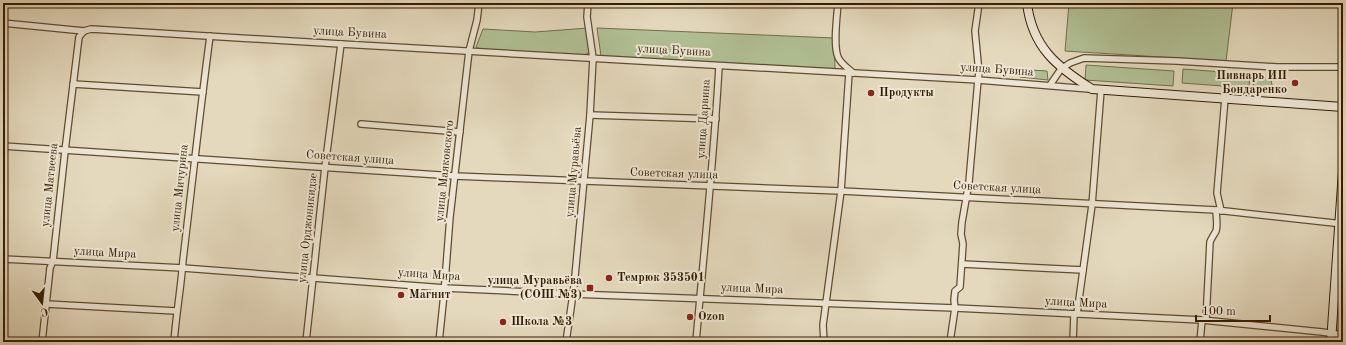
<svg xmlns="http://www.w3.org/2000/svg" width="1346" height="345" font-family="'Old Standard TT',serif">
  <rect width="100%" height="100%" fill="#e4d9bd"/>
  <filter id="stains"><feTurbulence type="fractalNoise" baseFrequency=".005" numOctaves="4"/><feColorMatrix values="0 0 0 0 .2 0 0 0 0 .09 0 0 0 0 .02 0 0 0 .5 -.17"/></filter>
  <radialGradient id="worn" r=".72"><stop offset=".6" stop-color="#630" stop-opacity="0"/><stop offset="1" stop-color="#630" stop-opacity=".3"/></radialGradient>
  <!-- green -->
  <g fill="#b0c094" stroke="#726e4a">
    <polygon points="1069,3 1233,3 1226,61 1065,51"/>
    <polygon points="588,28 590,52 584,55 482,50 476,47 483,29 535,32"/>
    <polygon points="597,28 834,38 835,69 601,56"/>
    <polygon points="1086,65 1174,71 1173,86 1085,80"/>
    <polygon points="1013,69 1047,71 1048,80 1020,77"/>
    <polygon points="1183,69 1250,74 1249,88 1182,83"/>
    <polygon points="1254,74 1271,80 1273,89 1253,88"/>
  </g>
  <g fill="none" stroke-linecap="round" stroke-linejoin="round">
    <!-- street casing -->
    <g stroke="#614c2f" stroke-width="8">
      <g id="street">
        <path d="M838,3C837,17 833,45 838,57C841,64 848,68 853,73"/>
        <polyline points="3,23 84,31 91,29 108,30 341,44 978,80 1089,89"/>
        <polyline points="73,84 203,92"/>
        <polyline points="1050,85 1061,69 1070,63 1084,58 1177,61 1277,67 1343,67"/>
        <polyline points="590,115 716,119"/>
        <polyline points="361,124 460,132"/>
        <polyline points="3,146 455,176 841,191 1216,210 1343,224"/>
        <polyline points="1221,211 1217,193 1225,98"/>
        <polyline points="3,259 183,268 445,288 572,294 955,308 1202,320 1322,332 1343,335"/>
        <polyline points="962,264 1083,270"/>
        <polyline points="46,304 176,311"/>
        <polyline points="1077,314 1092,205 1101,90"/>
        <path d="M1206,320L1210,242C1212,237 1214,235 1216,231C1218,225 1216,216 1216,210"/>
        <polyline points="42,342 50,268 53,261 65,151 79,37 84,31"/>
        <path d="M174,342C176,315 181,288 183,260C192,185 200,111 210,36"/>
        <polyline points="306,342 325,167 341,44"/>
        <polyline points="439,342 444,294 450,217 469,51 477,20 479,3"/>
        <polyline points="566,342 574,287 590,115 593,58 587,17 588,3"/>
        <path d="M696,342C704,250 714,158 719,66"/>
        <polyline points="824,342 823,325 841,191 849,73"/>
        <polyline points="950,342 955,308 954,300 955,291 960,287 963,244 961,234 962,222 969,182 978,80 979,73 975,31 979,3"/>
        <polyline points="1073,342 1074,314"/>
        <polyline points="1200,342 1202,320"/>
      </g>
    </g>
    <!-- secondary casing -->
    <g stroke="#351d00" stroke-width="10">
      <g id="secondary">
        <path d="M1027,3C1032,47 1057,67 1092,89L1343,107"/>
        <polyline points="1331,342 1343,171"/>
      </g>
    </g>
    <!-- street -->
    <use href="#street" stroke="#ede6d4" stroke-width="5.5"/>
    <!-- secondary -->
    <use href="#secondary" stroke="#ede6d4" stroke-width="8"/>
  </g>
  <!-- markers -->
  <g fill="#8f2418" stroke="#ede6d4" stroke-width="1.5">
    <circle cx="1295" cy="83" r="4"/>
    <circle cx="871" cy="93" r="4"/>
    <circle cx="609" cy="278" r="4"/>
    <rect x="586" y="284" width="8" height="8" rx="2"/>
    <circle cx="401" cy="295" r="4"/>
    <circle cx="690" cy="317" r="4"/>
    <circle cx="503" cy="322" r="4"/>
  </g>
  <g text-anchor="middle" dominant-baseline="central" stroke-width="4" stroke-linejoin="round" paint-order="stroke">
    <!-- street labels -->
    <g font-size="12" fill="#351d00" stroke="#ede6d4">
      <text transform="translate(350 33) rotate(3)">улица Бувина</text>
      <text transform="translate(674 51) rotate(3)">улица Бувина</text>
      <text transform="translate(997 70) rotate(4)">улица Бувина</text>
      <text transform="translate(704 119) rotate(-86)">улица Дарвина</text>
      <text transform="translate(350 158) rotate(4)">Советская улица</text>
      <text transform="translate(445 171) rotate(-84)">улица Маяковского</text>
      <text transform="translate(574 172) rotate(-85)">улица Муравьёва</text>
      <text transform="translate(674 174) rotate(2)">Советская улица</text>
      <text transform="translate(50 185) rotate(-84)">улица Матвеева</text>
      <text transform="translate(180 188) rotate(-84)">улица Мичурина</text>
      <text transform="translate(997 188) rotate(3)">Советская улица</text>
      <text transform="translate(308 228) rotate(-84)">улица Орджоникидзе</text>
      <text transform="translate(105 253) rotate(3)">улица Мира</text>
      <text transform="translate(429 275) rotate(4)">улица Мира</text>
      <text transform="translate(752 289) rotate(2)">улица Мира</text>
      <text transform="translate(1076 303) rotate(3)">улица Мира</text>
    </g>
    <!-- poi labels -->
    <g font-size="12" font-weight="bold" fill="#351d00" stroke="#ede6d4" text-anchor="start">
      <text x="1287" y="76" text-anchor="end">Пивнарь ИП<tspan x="1287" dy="14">Бондаренко</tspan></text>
      <text x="879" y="93">Продукты</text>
      <text x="617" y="278">Темрюк 353501</text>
      <text x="582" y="281" text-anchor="end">улица Муравьёва<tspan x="582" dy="14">(СОШ №3)</tspan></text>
      <text x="409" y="295">Магнит</text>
      <text x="698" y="317">Ozon</text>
      <text x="511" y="322">Школа №3</text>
    </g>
  </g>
  <!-- margin -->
  <rect width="1346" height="345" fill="none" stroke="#e4d9bd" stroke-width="16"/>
  <rect x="4" y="4" width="1338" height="337" fill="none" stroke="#351d00" stroke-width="2"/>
  <rect x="8" y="8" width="1330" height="329" fill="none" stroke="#351d00"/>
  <!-- north arrow -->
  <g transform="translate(42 303) rotate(165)" stroke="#ede6d4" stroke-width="3" paint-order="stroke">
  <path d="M0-3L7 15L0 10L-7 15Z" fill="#351d00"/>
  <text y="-6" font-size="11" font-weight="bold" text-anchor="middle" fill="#351d00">С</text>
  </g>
  <!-- scale -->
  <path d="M1196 315v6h74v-6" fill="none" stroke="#351d00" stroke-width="2"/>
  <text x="1202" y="315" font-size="12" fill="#351d00" stroke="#ede6d4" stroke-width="3" paint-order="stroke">100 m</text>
  <rect width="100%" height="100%" filter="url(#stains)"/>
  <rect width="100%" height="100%" fill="url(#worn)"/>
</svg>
